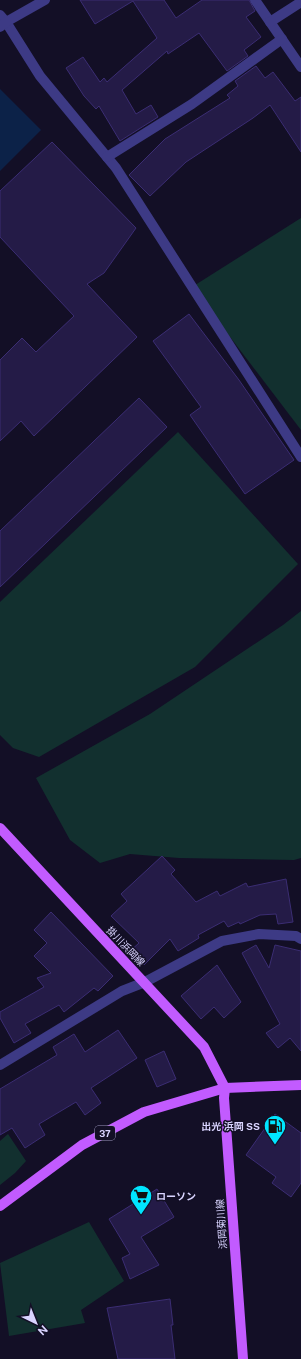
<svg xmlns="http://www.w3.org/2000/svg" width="301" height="1359" font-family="'Public Sans','Noto Sans JP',sans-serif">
  <rect width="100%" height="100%" fill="#130f26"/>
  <!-- green -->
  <g fill="#12302f">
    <polygon points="301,218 301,430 192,287"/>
    <polygon points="178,432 298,564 195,667 39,757 13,748 0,735 0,602"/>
    <polygon points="301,611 301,858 294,860 179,858 130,854 100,863 70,840 36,778 150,714 283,625"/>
    <polygon points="8,1134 26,1161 15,1173 0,1185 0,1141"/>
    <polygon points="89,1222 124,1281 81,1310 85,1323 9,1336 0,1263"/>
  </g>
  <!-- water -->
  <polygon fill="#0c2248" points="0,89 41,130 0,171"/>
  <!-- building -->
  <g fill="#241b47" stroke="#3b2d73">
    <polygon points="80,0 164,0 176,18 202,0 249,0 255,11 246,17 261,37 244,50 248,56 227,71 199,33 168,54 167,51 122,90 136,114 151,105 158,117 120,141 99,106 96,109 84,96 66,68 83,57 100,82 104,78 107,82 157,38 133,1 95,24"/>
    <polygon points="256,66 265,78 273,72 295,101 301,97 301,152 270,105 253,118 186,162 150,196 129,175 165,139 230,98 227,95 238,86 235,81"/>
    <polygon points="52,142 136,228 104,273 87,284 137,337 34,436 21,421 0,441 0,360 22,338 36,352 74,316 0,237 0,191"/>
    <polygon points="189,314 239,380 294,460 245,494 190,415 201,407 153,341"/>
    <polygon points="139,398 167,427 0,587 0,531"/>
    <polygon points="162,856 175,870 171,874 196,902 217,891 220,896 246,883 248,887 286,879 293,922 278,924 276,914 260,915 240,924 239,922 228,927 224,921 198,935 199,938 178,951 170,939 144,965 130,951 139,943 111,916 127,901 121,894"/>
    <polygon points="51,912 113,976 98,991 94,988 64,1012 59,1005 25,1024 31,1033 14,1043 0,1018 0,1012 44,987 37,978 51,973 34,956 47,943 34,930"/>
    <polygon points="256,945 269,968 275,945 301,951 301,1051 290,1038 278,1048 266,1033 280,1024 242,953"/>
    <polygon points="217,965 241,1002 224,1018 214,1007 201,1019 181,996"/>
    <polygon points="118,1030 137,1058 91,1088 101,1103 85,1115 76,1102 39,1124 45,1135 25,1148 12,1128 0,1135 0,1089 57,1055 53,1047 74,1034 85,1052"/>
    <polygon points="164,1051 176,1079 157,1087 145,1060"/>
    <polygon points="275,1114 301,1133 301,1183 291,1197 272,1183 276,1177 246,1155"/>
    <polygon points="157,1189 174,1217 141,1237 159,1265 130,1279 122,1258 130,1254 109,1219"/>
    <polygon points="170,1299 173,1325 171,1325 175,1359 118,1359 107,1308"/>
  </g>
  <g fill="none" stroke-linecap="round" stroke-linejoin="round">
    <!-- minor -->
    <g stroke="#3d3a85" stroke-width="10">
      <polyline points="255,0 301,67"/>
      <polyline points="0,15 6,22 40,76 116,168 301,457"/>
      <polyline points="270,22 301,2"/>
      <polyline points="0,27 6,22 45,0"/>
      <polyline points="107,157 192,104 282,39"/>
      <polyline points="0,1065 122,991 145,982 222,941 259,934 296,936 301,939"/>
    </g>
    <!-- major -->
    <g stroke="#c25bff" stroke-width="10">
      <polyline points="0,828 204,1047 225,1088"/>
      <polyline points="225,1088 224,1098 243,1359"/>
      <polyline points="0,1206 82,1145 144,1112 225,1088 301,1085"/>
    </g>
  </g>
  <!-- icons -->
  <defs>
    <g id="fuel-pin" transform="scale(1.15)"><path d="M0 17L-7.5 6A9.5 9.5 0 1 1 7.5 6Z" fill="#00e5ff" stroke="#130f26"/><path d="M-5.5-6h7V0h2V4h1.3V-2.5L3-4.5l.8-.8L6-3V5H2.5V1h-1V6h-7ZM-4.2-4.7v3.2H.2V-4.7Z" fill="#111"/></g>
    <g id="supermarket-pin" transform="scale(1.15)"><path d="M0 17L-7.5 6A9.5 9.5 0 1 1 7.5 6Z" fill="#00e5ff" stroke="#130f26"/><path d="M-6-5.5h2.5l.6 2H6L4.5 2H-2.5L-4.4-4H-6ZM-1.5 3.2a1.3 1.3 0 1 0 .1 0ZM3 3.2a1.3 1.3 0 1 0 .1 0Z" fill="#111"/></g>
  </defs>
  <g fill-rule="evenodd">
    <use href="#fuel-pin" x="275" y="1126"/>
    <use href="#supermarket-pin" x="141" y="1196"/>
  </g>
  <g text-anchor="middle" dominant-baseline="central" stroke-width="3" stroke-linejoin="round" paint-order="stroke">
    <!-- shield labels -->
    <rect fill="#130f26" stroke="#9e99be" stroke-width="1" x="95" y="1126" width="20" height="14" rx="3"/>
    <g font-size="9" font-weight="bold" fill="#d9d4ff">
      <text x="105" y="1133">37</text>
    </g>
    <!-- street labels -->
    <g font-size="10" fill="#d9d4ff" stroke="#130f26">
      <text transform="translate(126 946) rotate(46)">掛川浜岡線</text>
      <text transform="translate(221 1224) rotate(-94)">浜岡菊川線</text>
    </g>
    <!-- poi labels -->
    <g font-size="10" font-weight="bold" fill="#d9d4ff" stroke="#130f26" text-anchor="end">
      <text x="260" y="1126">出光 浜岡 SS</text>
      <text x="156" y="1196" text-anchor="start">ローソン</text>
    </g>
  </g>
  <!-- north arrow -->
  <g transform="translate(36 1323) rotate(137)" stroke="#130f26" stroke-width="3" paint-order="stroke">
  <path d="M0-3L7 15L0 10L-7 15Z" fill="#d9d4ff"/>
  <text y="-6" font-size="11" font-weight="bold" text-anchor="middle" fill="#d9d4ff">N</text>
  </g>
</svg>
